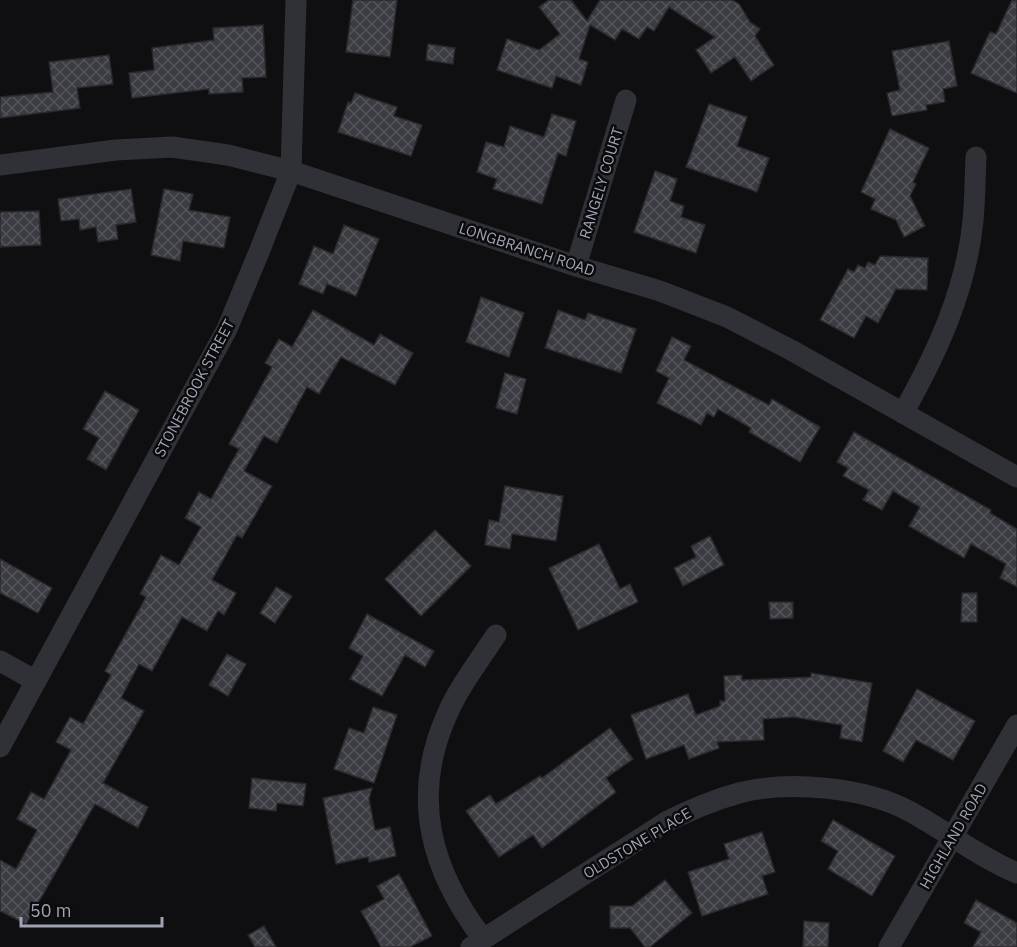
<svg xmlns="http://www.w3.org/2000/svg" width="1017" height="947" font-family="'IBM Plex Sans',sans-serif">
  <defs>
    <pattern id="building-cross-hatch" width="8" height="8" patternUnits="userSpaceOnUse" patternTransform="scale(1.5)"><rect width="8" height="8" fill="#3b3c41"/><path d="M0 0l8 8M0 8l8-8" fill="none" stroke="#54555a"/></pattern>
  </defs>
  <rect width="100%" height="100%" fill="#0f0f11"/>
  <!-- building -->
  <g fill="url(#building-cross-hatch)" stroke="#29292d" stroke-width="1.5">
    <polygon points="353,0 397,0 390,57 346,52"/>
    <polygon points="549,0 571,0 587,21 600,0 732,0 739,4 750,22 760,29 755,36 774,65 751,81 735,57 711,73 696,50 715,37 669,7 654,31 647,27 639,39 622,29 615,40 590,25 579,59 588,62 581,85 556,76 552,88 497,70 507,39 539,50 560,34 539,7"/>
    <polygon points="1012,0 1017,0 1017,93 971,73 990,32 996,34"/>
    <polygon points="263,25 266,77 242,78 243,92 209,94 209,89 132,98 129,73 154,70 152,48 214,40 213,28"/>
    <polygon points="949,41 957,86 943,89 945,102 926,105 927,110 892,116 887,93 900,90 892,51"/>
    <polygon points="428,44 455,48 453,64 426,60"/>
    <polygon points="109,55 113,84 77,88 80,108 0,118 0,97 53,92 49,62"/>
    <polygon points="355,93 397,107 394,116 422,125 411,156 338,132 348,102 351,103"/>
    <polygon points="709,104 747,117 737,146 769,158 757,192 686,167"/>
    <polygon points="552,114 576,121 566,156 558,153 542,204 493,189 497,179 477,172 486,142 504,147 510,126 544,137"/>
    <polygon points="890,129 929,148 913,182 916,184 910,196 925,226 904,237 896,220 871,209 875,199 861,192"/>
    <polygon points="655,171 677,179 670,201 684,206 681,217 705,225 696,253 634,232"/>
    <polygon points="131,189 136,222 116,225 118,239 98,242 96,227 80,230 79,219 61,221 58,199"/>
    <polygon points="164,189 193,194 189,210 230,217 224,248 183,241 180,261 151,255"/>
    <polygon points="39,211 41,245 0,247 0,212"/>
    <polygon points="344,225 379,239 356,296 327,284 323,294 299,284 314,246 333,254"/>
    <polygon points="880,256 928,258 927,290 896,289 878,323 866,316 854,338 820,320 848,269 854,272 858,265 865,268 868,262 875,265"/>
    <polygon points="481,297 524,313 509,357 466,342"/>
    <polygon points="313,310 374,345 380,334 413,353 395,385 341,357 319,394 307,387 277,443 264,436 244,471 272,486 242,538 237,535 212,580 236,593 224,615 218,611 207,631 182,617 152,671 139,664 121,698 144,711 103,783 148,807 138,828 95,804 26,924 0,911 0,860 16,869 37,830 17,819 31,792 44,799 71,750 56,742 70,717 83,724 111,675 105,671 146,597 140,594 161,555 179,565 201,527 185,518 199,492 211,499 239,449 229,444 272,367 265,363 279,339 292,347"/>
    <polygon points="558,310 585,320 588,313 636,329 621,373 545,348"/>
    <polygon points="672,337 691,346 684,360 769,405 772,399 820,427 800,462 749,432 751,428 718,409 714,417 707,413 701,425 657,403 669,378 656,371"/>
    <polygon points="505,373 526,379 517,414 496,408"/>
    <polygon points="105,391 139,410 106,470 87,459 99,438 83,429"/>
    <polygon points="854,432 991,510 990,513 1017,529 1017,587 1000,578 1006,564 971,544 964,558 909,526 920,507 893,491 882,510 863,500 869,490 843,476 848,468 837,462"/>
    <polygon points="505,486 563,496 556,541 512,534 510,549 485,545 489,520 499,522"/>
    <polygon points="435,530 471,566 421,616 385,579"/>
    <polygon points="710,536 724,565 683,586 674,568 696,557 691,546"/>
    <polygon points="599,544 620,589 630,584 638,602 578,630 549,568"/>
    <polygon points="0,559 52,588 38,613 0,593"/>
    <polygon points="276,587 292,596 275,623 260,613"/>
    <polygon points="962,593 977,593 977,622 961,622"/>
    <polygon points="769,602 793,602 793,618 770,619"/>
    <polygon points="367,614 434,651 425,667 405,655 382,696 350,679 363,656 349,648"/>
    <polygon points="227,654 246,664 228,696 209,685"/>
    <polygon points="811,673 872,683 862,742 840,738 842,725 794,717 763,719 764,740 717,742 719,748 689,759 684,745 646,759 631,715 688,694 696,715 720,706 720,701 725,701 724,676 742,675 742,680 811,677"/>
    <polygon points="917,689 975,721 953,760 916,740 903,762 883,751"/>
    <polygon points="373,707 397,715 374,783 334,769 349,728 364,733"/>
    <polygon points="610,728 633,759 606,778 616,792 542,848 533,835 499,857 466,811 490,795 496,804 540,776 542,778"/>
    <polygon points="252,778 306,784 303,806 277,803 276,811 249,808"/>
    <polygon points="372,788 369,799 375,830 390,827 396,856 369,862 368,857 336,864 323,798"/>
    <polygon points="833,820 895,856 872,896 828,869 838,851 821,841"/>
    <polygon points="762,832 775,872 762,876 768,894 702,916 688,872 729,859 724,844"/>
    <polygon points="399,874 432,936 410,947 381,947 361,911 384,899 377,886"/>
    <polygon points="665,880 692,913 650,947 645,947 630,928 610,928 610,906 632,906"/>
    <polygon points="976,900 1017,923 1017,947 973,947 981,932 964,923"/>
    <polygon points="804,921 829,923 828,947 803,947"/>
    <polygon points="264,926 276,947 255,947 248,935"/>
  </g>
  <g fill="none" stroke-linecap="round" stroke-linejoin="round">
    <!-- minor -->
    <g stroke="#303136" stroke-width="21">
      <polyline points="0,165 116,150 172,147 228,155 291,171 576,266 660,291 727,317 791,350 1017,477"/>
      <polyline points="576,266 626,100"/>
      <path d="M903,413C937,353 966,290 973,221C975,200 975,178 976,157"/>
      <polyline points="0,661 36,681"/>
      <polyline points="0,747 227,329 259,252 291,171 296,0"/>
      <path d="M483,939C432,872 410,799 446,717C458,688 479,661 496,635"/>
      <path d="M471,947L666,822C690,810 713,800 739,793C788,780 864,787 909,811C946,831 979,857 1017,873"/>
      <polyline points="889,947 1017,725"/>
    </g>
  </g>
  <g text-anchor="middle" dominant-baseline="central" stroke-width="5" stroke-linejoin="round" paint-order="stroke">
    <!-- street labels -->
    <g font-size="15" fill="#9fa4b3" stroke="#0b0a0c">
      <text transform="translate(601 183) rotate(-73)">RANGELY COURT</text>
      <text transform="translate(527 249) rotate(18)">LONGBRANCH ROAD</text>
      <text transform="translate(194 388) rotate(-62)">STONEBROOK STREET</text>
      <text transform="translate(953 836) rotate(-60)">HIGHLAND ROAD</text>
      <text transform="translate(637 843) rotate(-31)">OLDSTONE PLACE</text>
    </g>
  </g>
  <!-- scale -->
  <path d="M21 917v9h141v-9" fill="none" stroke="#9fa4b3" stroke-width="3"/>
  <text x="30" y="917" font-size="18" fill="#9fa4b3" stroke="#0b0a0c" stroke-width="4.5" paint-order="stroke">50 m</text>
</svg>
